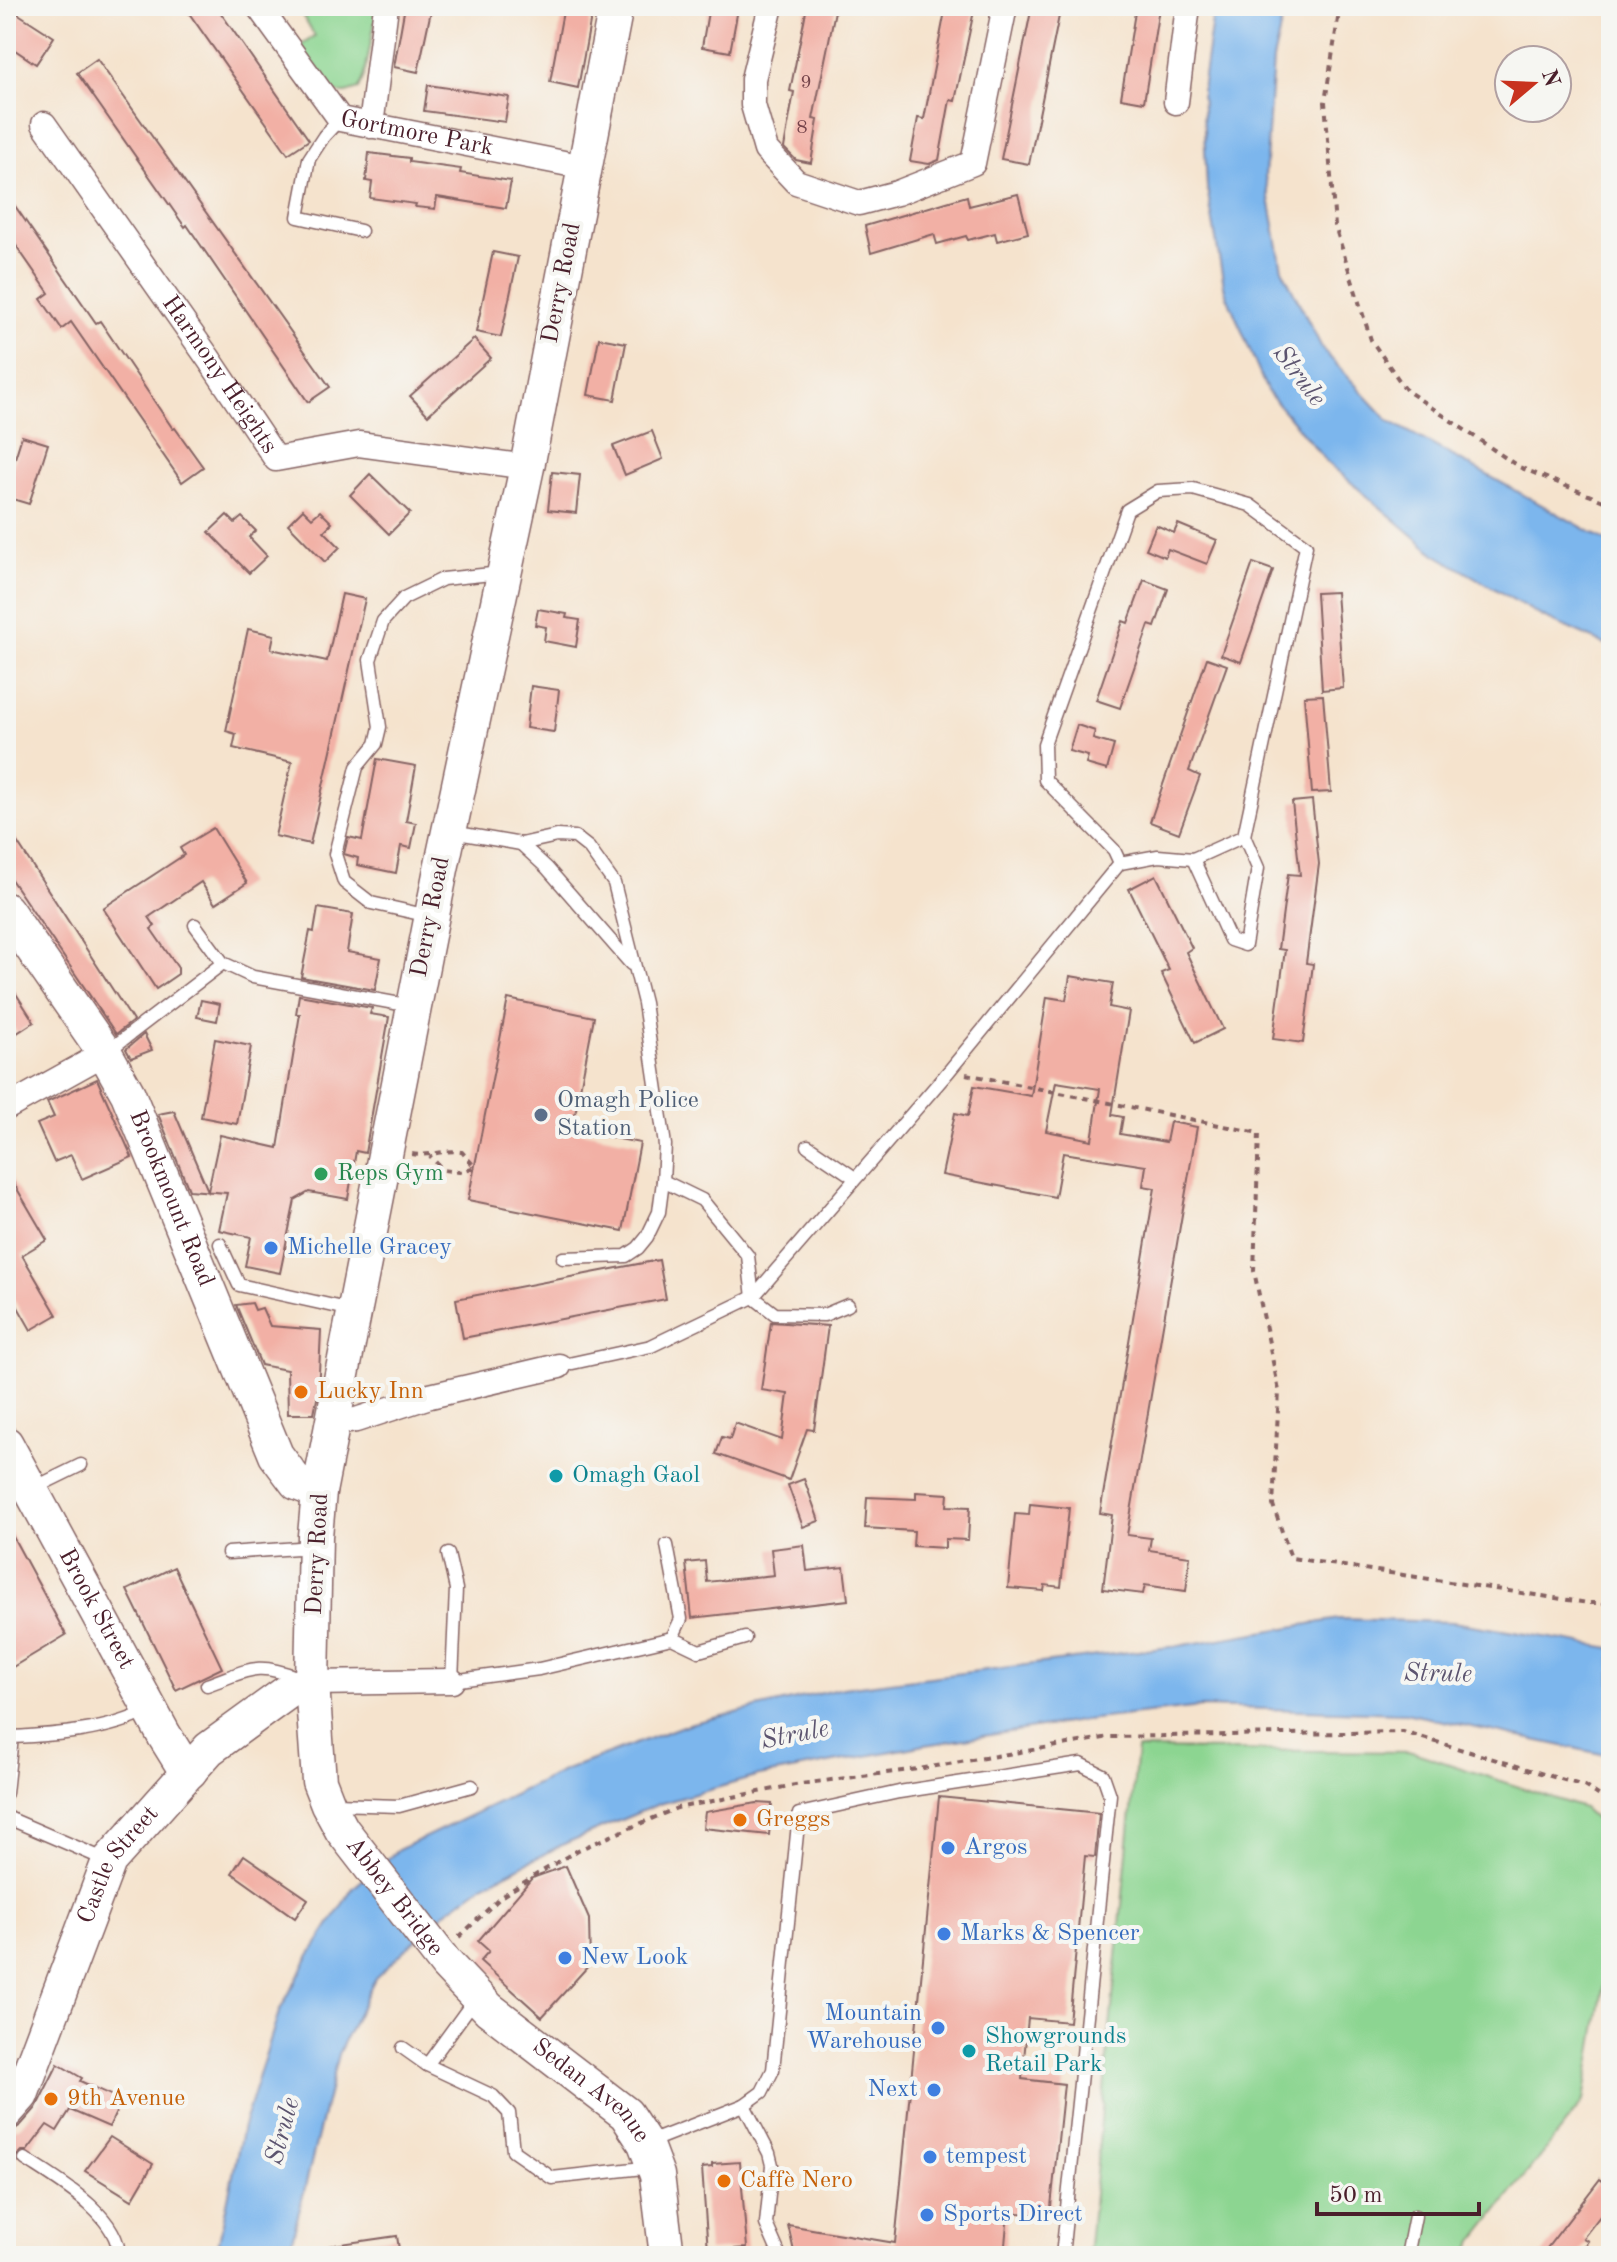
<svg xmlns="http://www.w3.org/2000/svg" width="1617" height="2262" font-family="'Old Standard TT',serif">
  <rect width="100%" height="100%" fill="#f6f6f2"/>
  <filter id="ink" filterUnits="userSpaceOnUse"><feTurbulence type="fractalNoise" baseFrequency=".0125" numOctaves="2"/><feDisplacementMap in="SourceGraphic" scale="16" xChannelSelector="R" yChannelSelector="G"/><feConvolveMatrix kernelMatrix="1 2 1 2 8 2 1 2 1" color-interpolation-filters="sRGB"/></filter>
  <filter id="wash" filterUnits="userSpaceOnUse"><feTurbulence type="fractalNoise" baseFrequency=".006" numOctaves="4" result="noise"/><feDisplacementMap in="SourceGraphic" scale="32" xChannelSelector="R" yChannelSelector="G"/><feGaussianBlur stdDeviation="1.8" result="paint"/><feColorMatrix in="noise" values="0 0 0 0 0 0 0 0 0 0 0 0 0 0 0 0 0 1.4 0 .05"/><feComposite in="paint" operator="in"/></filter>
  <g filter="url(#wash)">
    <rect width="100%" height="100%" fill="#f5e3cd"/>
    <!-- green -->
    <g fill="#8cd591" stroke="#6b7a5e" stroke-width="2">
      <polygon points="316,6 378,6 364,78 359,89 346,93 333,93 297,48 315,36 302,15"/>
      <polygon points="1137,1749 1413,1752 1583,1808 1611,1834 1611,1941 1584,2100 1474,2241 1466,2256 1088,2256"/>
    </g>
    <!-- water -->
    <g fill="#7cb6ed" stroke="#636a8c" stroke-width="2">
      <polygon points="1214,6 1285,6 1273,60 1265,176 1282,269 1323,350 1389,421 1611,543 1611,647 1543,617 1435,554 1326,461 1267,391 1225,291 1207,188 1202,90"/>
      <polygon points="1339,1619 1453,1622 1611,1648 1611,1756 1405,1713 1201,1707 1086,1720 925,1745 759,1776 659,1804 566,1843 483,1885 447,1911 375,1978 338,2054 288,2256 216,2256 243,2126 279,2012 308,1958 353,1888 398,1850 563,1771 688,1724 843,1688 1178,1646"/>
    </g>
    <g id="blocks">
      <!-- building -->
      <g fill="#f2b0a5" fill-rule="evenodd">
        <polygon points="6,6 54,37 36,64 6,44"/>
        <polygon points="184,6 216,6 309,140 288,154"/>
        <polygon points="405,6 432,6 418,72 394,67"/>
        <polygon points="564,6 593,6 578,88 550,82"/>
        <polygon points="709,6 738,9 730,52 702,47"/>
        <polygon points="807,6 836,6 813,119 818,120 811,163 796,160 784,148 794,92 790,91"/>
        <polygon points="946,6 975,6 955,101 950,100 939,160 929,164 910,161 918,118 924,119"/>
        <polygon points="1032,6 1061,6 1029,164 1001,159"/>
        <polygon points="1136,6 1159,8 1144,102 1121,98"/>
        <polygon points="97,59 330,387 308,402 187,225 185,227 77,73"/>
        <polygon points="428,85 509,97 505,122 424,111"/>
        <polygon points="369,153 409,158 409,162 461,169 460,173 511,181 506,208 437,197 435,209 415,207 416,204 370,198 372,182 366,181"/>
        <polygon points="6,193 96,323 100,321 173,429 175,428 203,467 182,482 71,322 62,329 41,299 49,293 6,231"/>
        <polygon points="1018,194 1028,233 997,241 995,233 968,240 966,236 937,244 934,234 871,253 865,226 967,196 969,206"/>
        <polygon points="493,252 518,257 501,337 476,332"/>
        <polygon points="599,338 626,343 615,400 588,395"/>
        <polygon points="474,339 491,358 428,415 410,396"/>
        <polygon points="652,431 663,459 625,475 613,446"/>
        <polygon points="22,436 48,444 29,504 6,497 6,487"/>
        <polygon points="552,472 580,475 576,513 548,510"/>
        <polygon points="370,474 410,513 389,534 350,495"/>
        <polygon points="303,509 312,518 320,511 332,523 324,531 340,547 325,562 288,524"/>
        <polygon points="227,515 235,523 242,517 256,531 249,537 267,556 249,573 209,532"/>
        <polygon points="1178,524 1217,540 1207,564 1168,549 1165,557 1146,549 1156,525 1174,533"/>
        <polygon points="1253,563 1273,570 1241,662 1221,655"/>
        <polygon points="1144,580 1168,589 1155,627 1149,625 1120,708 1096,700 1123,621 1128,623"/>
        <polygon points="1336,592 1343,688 1322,690 1316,593"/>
        <polygon points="342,594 365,599 310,844 275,836 292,762 233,748 236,734 226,731 248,629 274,635 271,649 327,661"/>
        <polygon points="538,609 567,614 566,618 580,620 576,647 544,641 546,627 535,625"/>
        <polygon points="1207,658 1227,665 1189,771 1200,776 1179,833 1150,822"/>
        <polygon points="531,686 559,690 554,732 526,728"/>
        <polygon points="1323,695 1331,792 1312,793 1304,696"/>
        <polygon points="1077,725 1095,731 1093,739 1114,745 1107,770 1086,764 1088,756 1069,751"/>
        <polygon points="377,759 416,766 406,821 416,823 411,848 401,846 396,873 357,865 358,858 344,854 348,837 362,840"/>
        <polygon points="1312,800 1319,864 1306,963 1313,964 1303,1043 1273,1039 1285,950 1278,949 1288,874 1300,875 1292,802"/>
        <polygon points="6,825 133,1021 116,1034 6,872"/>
        <polygon points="213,828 247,883 215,904 201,882 149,917 155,926 151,929 178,968 178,974 156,989 103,908 184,855 180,848"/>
        <polygon points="1156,875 1192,948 1186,952 1223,1029 1195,1043 1161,973 1169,970 1129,889"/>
        <polygon points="318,908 353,914 347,952 381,958 375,990 301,977 310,931 314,932"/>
        <path d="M1070,976L1113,983L1109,1007L1129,1011L1112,1115L1123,1117L1120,1134L1166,1142L1170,1122L1197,1127L1127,1535L1151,1538L1149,1550L1190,1556L1186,1591L1145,1585L1143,1594L1103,1589L1112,1515L1100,1513L1155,1188L1143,1186L1146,1166L1063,1153L1055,1197L942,1175L955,1113L968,1116L974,1086L1031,1096L1047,997L1066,1000ZM1056,1082L1100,1089L1092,1140L1046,1131Z"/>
        <polygon points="6,978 34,1022 17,1033 6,1016"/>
        <polygon points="299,995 372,1008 370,1014 389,1017 365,1153 356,1151 348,1199 309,1192 295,1200 280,1273 245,1266 251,1237 219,1230 227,1193 189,1190 158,1114 174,1111 208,1191 220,1135 278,1148 300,1014 296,1014"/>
        <polygon points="508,999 594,1017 572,1130 640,1143 623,1231 468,1200"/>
        <polygon points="201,1000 220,1004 217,1021 197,1017"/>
        <polygon points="144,1034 152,1050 131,1058 126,1049"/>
        <polygon points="215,1039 251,1046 237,1124 201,1117"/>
        <polygon points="97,1079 132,1157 82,1179 71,1155 54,1162 37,1124 54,1117 47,1102"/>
        <polygon points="6,1170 47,1240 22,1255 57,1315 31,1330 6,1286"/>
        <polygon points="659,1260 666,1299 463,1338 456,1299"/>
        <polygon points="252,1303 255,1310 262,1308 270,1326 321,1330 318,1394 314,1414 288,1414 287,1370 261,1365 236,1305"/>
        <polygon points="771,1322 828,1326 814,1430 807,1429 789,1480 716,1454 722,1437 730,1439 735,1423 782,1440 788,1394 761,1390"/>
        <polygon points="804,1479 819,1521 803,1527 788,1485"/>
        <polygon points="916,1492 948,1494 947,1506 970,1507 968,1540 945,1539 945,1548 913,1546 914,1531 865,1528 867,1497 916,1499"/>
        <polygon points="1030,1504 1069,1508 1061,1587 1045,1585 1044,1591 1008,1588 1015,1514 1029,1515"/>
        <polygon points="6,1524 66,1635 6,1671"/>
        <polygon points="804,1545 807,1571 844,1567 848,1600 692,1618 686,1563 705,1561 707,1582 774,1575 771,1549"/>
        <polygon points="174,1567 222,1668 176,1690 127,1590"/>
        <polygon points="939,1797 1099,1813 1095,1857 1085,1856 1069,2022 1028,2018 1022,2079 1064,2084 1050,2216 1008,2212 1004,2256 795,2256 788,2225 895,2243"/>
        <polygon points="757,1803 772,1804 769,1835 703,1828 705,1812"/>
        <polygon points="244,1855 308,1899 295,1918 232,1873"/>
        <polygon points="566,1866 589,1919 590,1964 542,2017 480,1961 489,1951 478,1941 532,1878"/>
        <polygon points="58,2064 82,2078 80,2081 122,2100 109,2127 70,2110 57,2131 47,2125 27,2151 22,2151 17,2156 6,2146 6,2135 21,2125 36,2108"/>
        <polygon points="110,2137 153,2164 132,2200 85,2171"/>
        <polygon points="740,2162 747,2248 708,2251 702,2168 712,2167 712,2164"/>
        <polygon points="1600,2179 1611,2188 1611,2202 1583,2238 1588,2241 1577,2256 1541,2256"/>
        <polygon points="397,2236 400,2256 328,2256 327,2246"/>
      </g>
    </g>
  </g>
  <g filter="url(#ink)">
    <use href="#blocks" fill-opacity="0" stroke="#866464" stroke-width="2"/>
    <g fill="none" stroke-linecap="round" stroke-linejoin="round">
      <!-- lane casing -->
      <g stroke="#866464" stroke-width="15">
        <g id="lane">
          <polyline points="340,119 324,136 309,159 298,217 361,231"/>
          <polyline points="452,832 521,844 557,836 575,837 589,848 614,883 644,1003 665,1145 663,1181 659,1212 647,1237 638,1248 626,1256 563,1258"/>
          <polyline points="521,844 547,868 631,964"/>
          <polyline points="1193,859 1230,940 1245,945 1258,868 1244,836"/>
          <polyline points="429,916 371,903 344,882 335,854 357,767 376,744 380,727 370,660 383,621 404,598 443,579 501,573"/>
          <polyline points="195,925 223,963 253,977 411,1006"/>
          <polyline points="108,1051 223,963"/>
          <polyline points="808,1146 855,1178"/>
          <polyline points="663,1181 702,1200 748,1256 753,1297 775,1314 824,1315 848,1305"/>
          <polyline points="220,1244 239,1285 352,1310"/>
          <polyline points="559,1366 651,1346 753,1297 949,1071 1120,863 1158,856 1193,859 1244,836 1306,546 1250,505 1193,489 1158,491 1127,510 1044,744 1045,780 1114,850 1120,863"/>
          <polyline points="32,1489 81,1465"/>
          <polyline points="667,1545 681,1619 672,1638"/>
          <polyline points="228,1553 312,1547"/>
          <polyline points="448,1554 456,1589 452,1681 539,1669 672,1638 699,1651 745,1638"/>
          <path d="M207,1685C250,1670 255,1661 299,1678"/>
          <path d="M6,1793L12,1737C54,1735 110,1731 147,1711"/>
          <polyline points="335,1804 399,1806 472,1786"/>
          <polyline points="6,1817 106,1860"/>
          <polyline points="403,2048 427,2065 493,2096 509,2113 513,2151 552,2178 652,2167"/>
          <polyline points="427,2065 475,1999"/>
          <polyline points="744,2105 769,2153 772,2165 766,2224 780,2256"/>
          <polyline points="647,2143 744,2105 762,2092 773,2070 799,1814 899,1792 1081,1764 1103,1775 1110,1795 1062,2256"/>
          <path d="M25,2159C55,2179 119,2214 119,2256"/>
          <polyline points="1407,2256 1415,2216"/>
        </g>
      </g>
      <!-- street casing -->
      <g stroke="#866464" stroke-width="27">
        <g id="street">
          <path id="s1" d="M258,6L340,119L584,167"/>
          <polyline points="771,6 753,79 753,105 766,150 796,182 859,203 897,193 973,163 1005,6"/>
          <polyline points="1176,102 1188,6"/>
          <path id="s2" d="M44,124L209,359L276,459L359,444L527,467"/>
          <polyline points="371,126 386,6"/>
          <polyline points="6,1108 105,1053"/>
          <polyline points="334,1423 356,1420 430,1396 559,1366"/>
          <polyline points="312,1683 452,1681"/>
        </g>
      </g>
      <!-- secondary casing -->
      <g stroke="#866464" stroke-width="37">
        <g id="secondary">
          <path id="s3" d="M616,6L527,467L441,869L319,1492L315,1536L312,1683L319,1781L328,1804L342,1830L446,1964L462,1981L489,2009L626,2114L645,2143L657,2175L667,2256"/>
          <path id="s4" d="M6,910L105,1053L128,1094L276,1455L297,1483L319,1492"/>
          <path id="s5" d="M6,1444L164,1735L182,1764L190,1771"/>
          <path id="s6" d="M6,2112L21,2095L109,1861L209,1749L293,1688L312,1683"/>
        </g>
      </g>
      <!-- path -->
      <g stroke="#866464" stroke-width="4" stroke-dasharray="6 6" stroke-linecap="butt">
        <polyline points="1340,6 1325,102 1335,226 1371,340 1406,390 1519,467 1611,504"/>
        <polyline points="966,1074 1259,1133 1254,1271 1279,1391 1273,1505 1291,1558 1588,1603 1611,1603"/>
        <path d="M412,1154C430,1157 444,1149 462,1152L475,1167L459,1172L443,1170L430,1156"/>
        <polyline points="459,1937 502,1896 539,1873 578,1850 677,1808 800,1784 918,1769 1110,1737 1403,1732 1584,1786 1611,1803"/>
      </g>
      <!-- lane -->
      <use href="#lane" stroke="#fff" stroke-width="12"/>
      <!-- street -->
      <use href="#street" stroke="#fff" stroke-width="24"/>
      <!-- secondary -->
      <use href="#secondary" stroke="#fff" stroke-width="34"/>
    </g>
  </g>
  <!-- markers -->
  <circle fill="#5c6f8a" stroke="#f6f6f2" stroke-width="3" cx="541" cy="1115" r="8"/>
  <circle fill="#2e9e5b" stroke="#f6f6f2" stroke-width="3" cx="321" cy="1174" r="8"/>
  <g fill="#3f7fe0" stroke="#f6f6f2" stroke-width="3">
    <circle cx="271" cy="1248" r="8"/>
    <circle cx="948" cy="1848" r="8"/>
    <circle cx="944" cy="1934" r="8"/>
    <circle cx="565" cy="1958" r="8"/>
    <circle cx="938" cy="2028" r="8"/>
    <circle cx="934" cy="2090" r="8"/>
    <circle cx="930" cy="2157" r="8"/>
    <circle cx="927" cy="2215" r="8"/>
  </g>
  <g fill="#e8710a" stroke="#f6f6f2" stroke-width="3">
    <circle cx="301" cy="1392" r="8"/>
    <circle cx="740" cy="1820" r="8"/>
    <circle cx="51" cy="2099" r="8"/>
    <circle cx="724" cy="2181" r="8"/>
  </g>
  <g fill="#0f9aa8" stroke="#f6f6f2" stroke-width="3">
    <circle cx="556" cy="1476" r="8"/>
    <circle cx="969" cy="2051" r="8"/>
  </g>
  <g text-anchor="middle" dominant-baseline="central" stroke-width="8" stroke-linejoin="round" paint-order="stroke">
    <!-- number labels -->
    <g font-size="20" fill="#74434a">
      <text x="806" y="83">9</text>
      <text x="802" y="128">8</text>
    </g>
    <!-- street labels -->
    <g font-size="24" fill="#4a1f2b" stroke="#f6f6f2">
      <text stroke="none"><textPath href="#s1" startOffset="218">Gortmore Park</textPath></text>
      <text transform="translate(562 283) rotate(-79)">Derry Road</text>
      <text stroke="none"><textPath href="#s2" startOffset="306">Harmony Heights</textPath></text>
      <text transform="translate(431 917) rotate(-79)">Derry Road</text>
      <text stroke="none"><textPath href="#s4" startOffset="334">Brookmount Road</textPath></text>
      <text transform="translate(318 1554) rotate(-87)">Derry Road</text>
      <text stroke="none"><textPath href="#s5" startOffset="188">Brook Street</textPath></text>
      <text stroke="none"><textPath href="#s6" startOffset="274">Castle Street</textPath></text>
      <text stroke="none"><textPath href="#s3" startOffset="1944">Abbey Bridge</textPath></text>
      <text stroke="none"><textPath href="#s3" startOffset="2222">Sedan Avenue</textPath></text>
    </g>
    <!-- service labels -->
    <g font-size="24" fill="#4e5e75" stroke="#f6f6f2" text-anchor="start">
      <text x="557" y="1101">Omagh Police<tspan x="557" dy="28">Station</tspan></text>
    </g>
    <!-- leisure labels -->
    <g font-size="24" fill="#27864d" stroke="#f6f6f2" text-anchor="start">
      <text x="337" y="1174">Reps Gym</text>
    </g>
    <!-- shop labels -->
    <g font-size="24" fill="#366cbe" stroke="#f6f6f2" text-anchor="start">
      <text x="287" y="1248">Michelle Gracey</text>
      <text x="964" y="1848">Argos</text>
      <text x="960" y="1934">Marks &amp; Spencer</text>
      <text x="581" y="1958">New Look</text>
      <text x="922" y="2014" text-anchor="end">Mountain<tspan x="922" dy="28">Warehouse</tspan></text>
      <text x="918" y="2090" text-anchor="end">Next</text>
      <text x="946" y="2157">tempest</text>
      <text x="943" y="2215">Sports Direct</text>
    </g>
    <!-- food labels -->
    <g font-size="24" fill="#c56008" stroke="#f6f6f2" text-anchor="start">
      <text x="317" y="1392">Lucky Inn</text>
      <text x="756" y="1820">Greggs</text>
      <text x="67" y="2099">9th Avenue</text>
      <text x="740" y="2181">Caffè Nero</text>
    </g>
    <!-- culture labels -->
    <g font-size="24" fill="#0d838f" stroke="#f6f6f2" text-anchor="start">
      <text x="572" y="1476">Omagh Gaol</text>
      <text x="985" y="2037">Showgrounds<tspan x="985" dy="28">Retail Park</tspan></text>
    </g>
    <!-- water labels -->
    <g font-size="26" font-style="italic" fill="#5c546f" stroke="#f6f6f2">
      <text transform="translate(1299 376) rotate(53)">Strule</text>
      <text transform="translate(1438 1674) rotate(1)">Strule</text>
      <text transform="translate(795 1735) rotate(-11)">Strule</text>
      <text transform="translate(283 2131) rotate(-75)">Strule</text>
    </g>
  </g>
  <!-- margin -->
  <rect width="1617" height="2262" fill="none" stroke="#f6f6f2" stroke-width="32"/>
  <!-- north arrow -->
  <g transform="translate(1533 84) rotate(71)"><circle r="38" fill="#f6f6f2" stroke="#b1a0a2" stroke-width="2"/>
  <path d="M0-6L14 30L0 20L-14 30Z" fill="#c8321e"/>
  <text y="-12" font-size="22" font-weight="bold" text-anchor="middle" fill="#4a1f2b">N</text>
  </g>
  <!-- scale -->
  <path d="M1317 2202v12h162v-12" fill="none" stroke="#4a1f2b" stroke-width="4"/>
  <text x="1329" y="2202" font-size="24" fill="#4a1f2b" stroke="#f6f6f2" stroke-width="6" paint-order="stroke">50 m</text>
</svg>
